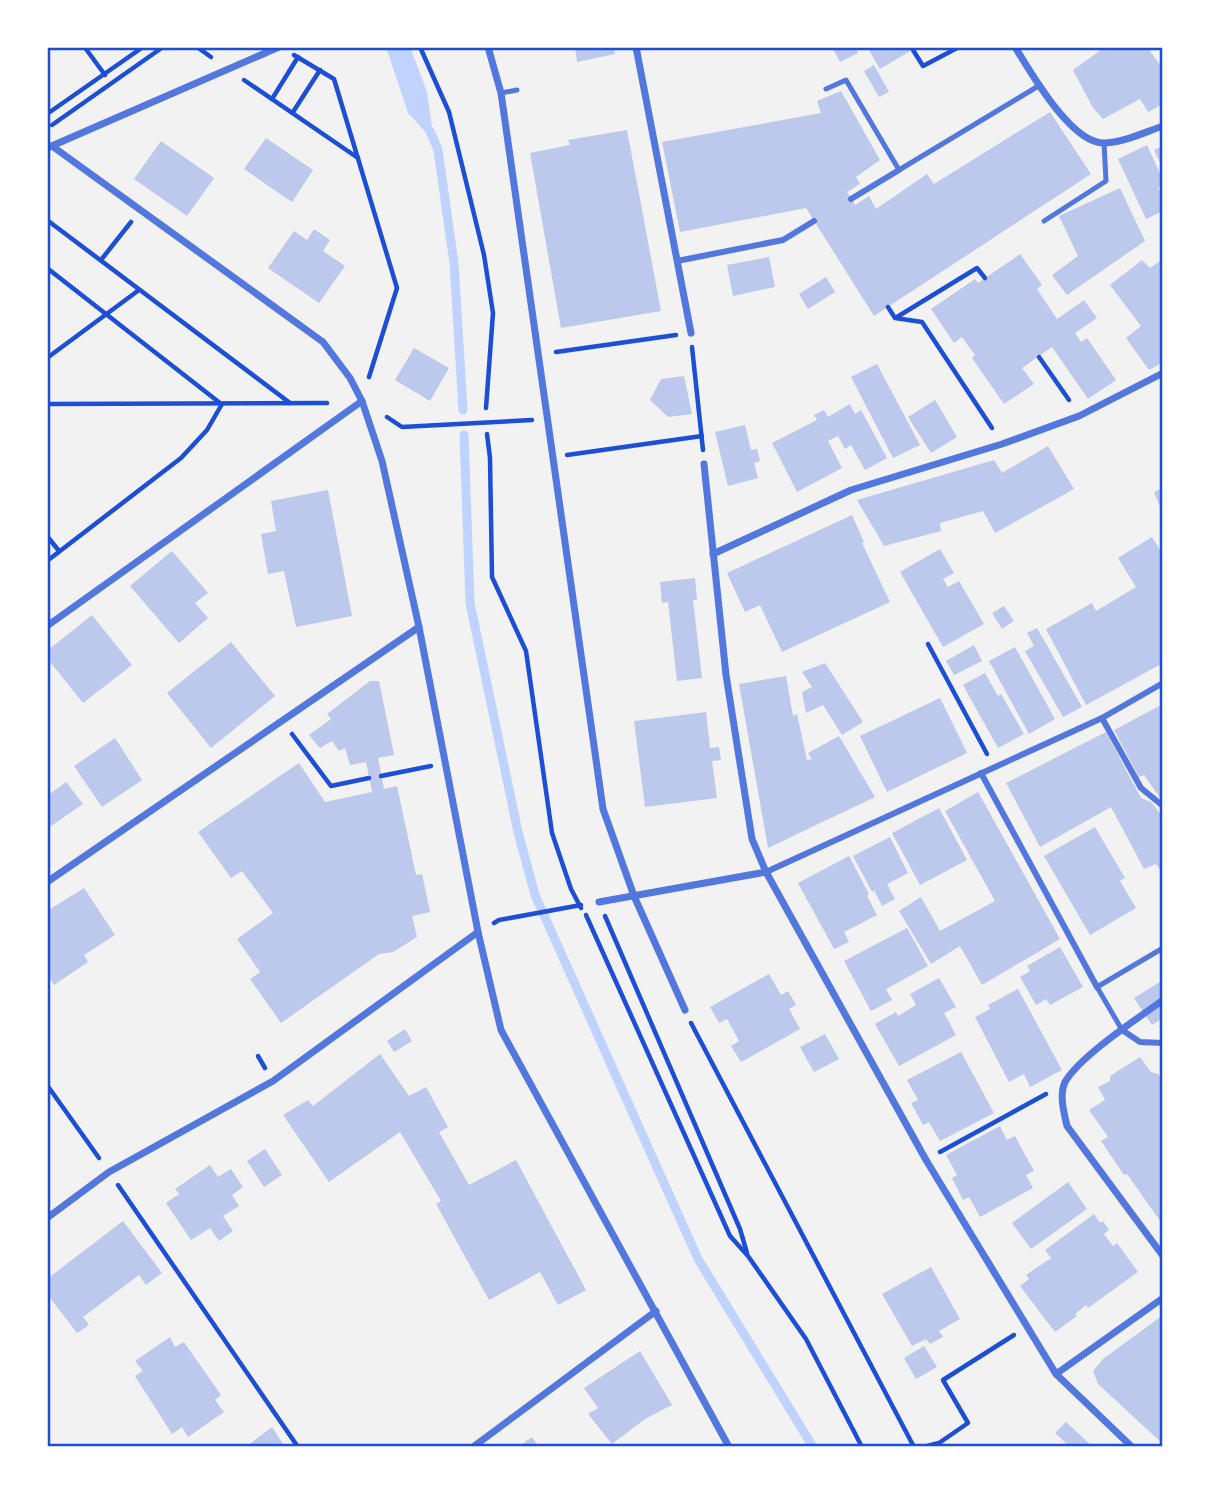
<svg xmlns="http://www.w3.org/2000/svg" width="1210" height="1494" font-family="'PT Sans Narrow',sans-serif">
  <rect width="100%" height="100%" fill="#f2f2f2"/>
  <!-- water -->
  <polygon fill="#bfd3fe" points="386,47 410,47 427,92 434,141 408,113"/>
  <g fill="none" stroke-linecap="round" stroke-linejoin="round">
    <!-- stream -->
    <g stroke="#bfd3fe" stroke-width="9">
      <polyline points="430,131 438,150 454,263 463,410"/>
      <polyline points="464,435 470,603 518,832 535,895 698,1259 813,1447"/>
    </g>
  </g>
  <!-- building -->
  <g fill="#bdc9ec">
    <polygon points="575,47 613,47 615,54 577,62"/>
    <polygon points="832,47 855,47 858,53 840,62"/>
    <polygon points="867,47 917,47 880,69"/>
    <polygon points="1105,47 1147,47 1163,69 1160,73 1163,78 1163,104 1148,112 1140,99 1103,119 1093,108 1073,70"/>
    <polygon points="874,65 889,92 879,97 864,71"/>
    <polygon points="841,91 880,160 856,177 860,184 847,192 855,205 869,196 876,209 927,174 934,184 1050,112 1091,174 874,316 806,208 680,232 662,142 821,113 817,101"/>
    <polygon points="627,130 661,311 561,328 530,153 570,145 568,140"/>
    <polygon points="266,138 313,170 292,202 244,169"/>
    <polygon points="161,141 214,178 187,216 134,179"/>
    <polygon points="1147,145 1163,180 1163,186 1158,188 1163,197 1163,211 1146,219 1118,159"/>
    <polygon points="1163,146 1163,169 1154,150"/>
    <polygon points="1120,188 1145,241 1067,295 1052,275 1078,256 1059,216"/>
    <polygon points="314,229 330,240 323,251 345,266 319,303 268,268 294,231 307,240"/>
    <polygon points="1020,254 1042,285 1037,289 1057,319 1084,300 1097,318 1075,333 1081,342 1087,338 1116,380 1088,399 1052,347 1022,368 1034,384 1004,404 972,358 975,355 962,337 954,343 931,309 975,279 978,283"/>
    <polygon points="769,257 775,287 733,296 727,265"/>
    <polygon points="1163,259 1163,362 1149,370 1126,338 1141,326 1110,285 1142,260 1150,268"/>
    <polygon points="826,277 835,292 808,309 799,294"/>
    <polygon points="414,348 449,368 430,401 395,380"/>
    <polygon points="877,364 920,445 893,458 851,377"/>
    <polygon points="684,376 692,414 668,417 650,400 661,379"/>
    <polygon points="935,400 957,437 931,453 908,417"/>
    <polygon points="850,404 855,414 861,410 887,458 865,470 851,445 845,449 838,436 828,441 842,468 797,492 772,443 817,420 814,415 824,410 828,417"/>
    <polygon points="745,425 751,450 757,449 760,461 754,463 758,478 728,486 715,432"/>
    <polygon points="1048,446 1074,489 995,533 983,511 940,523 941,531 884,546 857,500 994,460 1002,473"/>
    <polygon points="1163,488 1163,514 1154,492"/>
    <polygon points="328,490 352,616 296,627 284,571 268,574 261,534 276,531 271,501"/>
    <polygon points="852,515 864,542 862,543 890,602 782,652 760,605 745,612 727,573"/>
    <polygon points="1152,537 1163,555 1163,663 1086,705 1046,629 1092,603 1096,611 1136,587 1118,558"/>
    <polygon points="940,549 954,573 943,579 948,587 959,581 984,624 943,647 900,572"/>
    <polygon points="172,551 208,593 195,603 208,618 179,643 130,586"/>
    <polygon points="695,578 697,600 693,600 702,678 677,681 668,602 662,603 660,582"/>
    <polygon points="1004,606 1014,621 1002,629 992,613"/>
    <polygon points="92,615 132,665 83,703 47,658 47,651"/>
    <polygon points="1037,628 1082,707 1063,717 1025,651 1034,646 1027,633"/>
    <polygon points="231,642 275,696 211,748 167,693"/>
    <polygon points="974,645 982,661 954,675 946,661"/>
    <polygon points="1015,647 1055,719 1029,734 989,661"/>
    <polygon points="825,663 863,722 842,735 823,705 806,713 802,692 812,687 802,672"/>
    <polygon points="985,673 998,696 1001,694 1024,734 998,748 963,685"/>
    <polygon points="786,676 793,716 797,714 807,760 812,759 808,753 839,736 875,797 768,848 739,684"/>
    <polygon points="370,681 379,681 394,755 378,758 384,789 397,786 416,875 422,874 430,912 412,916 417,937 393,952 379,954 281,1023 250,979 260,972 237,939 273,913 242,871 231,878 198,832 299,763 325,802 372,792 366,762 350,765 345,748 339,751 332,741 320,748 309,735 331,719 327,714"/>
    <polygon points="940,698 967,753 887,792 860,736"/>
    <polygon points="1163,704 1163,802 1144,775 1139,777 1114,730"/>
    <polygon points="706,712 710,748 719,747 721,760 712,761 717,798 645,807 634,721"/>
    <polygon points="1106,732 1141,798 1151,802 1163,817 1163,874 1156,864 1144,869 1111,807 1040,847 1006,783"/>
    <polygon points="115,738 142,780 102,807 74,766"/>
    <polygon points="66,782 83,804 51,826 47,822 47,796"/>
    <polygon points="978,792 1060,939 982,985 960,946 931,964 899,911 921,897 940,931 995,901 945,811"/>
    <polygon points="939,808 967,860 920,885 892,833"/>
    <polygon points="1095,827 1125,878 1120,881 1136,908 1090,935 1044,856"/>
    <polygon points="890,837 908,873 887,884 895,899 882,906 874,890 872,892 853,856"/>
    <polygon points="849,856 869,894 867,896 877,915 844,932 849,942 834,949 798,883"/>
    <polygon points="84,888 115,935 84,955 88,962 54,985 47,974 47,911"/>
    <polygon points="907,928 928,966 886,989 892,1000 871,1011 844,961"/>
    <polygon points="1060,947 1083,987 1050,1005 1046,999 1036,1005 1020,977 1030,971 1027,966"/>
    <polygon points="769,974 781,995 788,991 796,1005 789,1009 800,1029 741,1062 731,1046 739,1041 727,1019 719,1023 710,1007"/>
    <polygon points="939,978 956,1007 944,1013 956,1035 899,1066 875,1024 896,1012 898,1016 916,1005 910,994"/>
    <polygon points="1163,980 1163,1018 1152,1025 1134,998"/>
    <polygon points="1018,989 1062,1070 1030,1087 1024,1074 1009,1082 975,1017 990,1009 988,1005"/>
    <polygon points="405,1029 412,1041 394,1052 387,1041"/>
    <polygon points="825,1034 839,1059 814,1072 800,1047"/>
    <polygon points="961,1052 994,1113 940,1141 929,1122 923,1125 911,1103 918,1100 907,1080"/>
    <polygon points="380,1054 409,1096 426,1087 448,1127 439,1132 469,1185 516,1160 586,1290 558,1305 540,1272 489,1300 436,1204 441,1201 400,1132 329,1182 283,1115 308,1100 313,1106"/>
    <polygon points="1140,1057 1151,1072 1158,1074 1163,1080 1163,1225 1127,1174 1124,1175 1101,1141 1108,1137 1089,1110 1105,1100 1098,1087 1110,1081 1110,1076"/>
    <polygon points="1000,1126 1007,1140 1015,1136 1034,1171 1026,1175 1033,1188 980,1217 969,1197 963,1200 952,1178 957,1175 946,1155"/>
    <polygon points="265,1149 282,1175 264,1187 247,1161"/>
    <polygon points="210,1165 218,1177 231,1169 243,1187 232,1195 239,1206 223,1216 233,1231 219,1241 210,1228 191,1240 166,1203 179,1194 175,1189"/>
    <polygon points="1068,1182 1087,1209 1031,1249 1012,1223"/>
    <polygon points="1094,1214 1100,1223 1103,1221 1109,1230 1104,1234 1113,1246 1117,1243 1138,1272 1088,1308 1086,1305 1075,1314 1077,1316 1055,1332 1020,1286 1029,1279 1026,1275 1051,1258 1045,1250"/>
    <polygon points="123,1221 162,1273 146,1285 139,1275 83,1317 89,1325 77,1333 47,1294 47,1279"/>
    <polygon points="931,1267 960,1319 939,1331 943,1337 930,1344 926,1339 912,1346 882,1294"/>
    <polygon points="1163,1315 1163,1444 1098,1384 1093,1371 1103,1359"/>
    <polygon points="170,1337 175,1347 184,1342 221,1395 215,1400 224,1412 188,1437 182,1427 172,1434 135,1376 143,1371 135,1361"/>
    <polygon points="924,1346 937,1367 916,1379 904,1358"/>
    <polygon points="640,1351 672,1405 645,1419 612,1444 588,1414 598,1408 584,1388"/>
    <polygon points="1066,1422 1093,1447 1070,1447 1055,1433"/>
    <polygon points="272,1427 285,1447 246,1447"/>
    <polygon points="532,1437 539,1447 518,1447"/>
  </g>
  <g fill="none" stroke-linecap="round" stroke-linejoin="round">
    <!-- path -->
    <g stroke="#1d4ed8" stroke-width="4.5">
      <polyline points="197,47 211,57"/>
      <polyline points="420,47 449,112 484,255 493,313 486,408"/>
      <polyline points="86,49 105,75"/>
      <polyline points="913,50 923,66 959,47"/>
      <polyline points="294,55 334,79 397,288 369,377"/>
      <polyline points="244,80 358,158"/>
      <polyline points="272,99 298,57"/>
      <polyline points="293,112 320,70"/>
      <polyline points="47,114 143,47"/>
      <polyline points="52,125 163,47"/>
      <polyline points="47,220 290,403"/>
      <polyline points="101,260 131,222"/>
      <polyline points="47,268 220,403"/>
      <polyline points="888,307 895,318 922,322 992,428"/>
      <polyline points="897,317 977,268 985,278"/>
      <polyline points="692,347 703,450"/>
      <polyline points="556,352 676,335"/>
      <polyline points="1039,357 1069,400"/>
      <polyline points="47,358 139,290"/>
      <polyline points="47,404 327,403"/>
      <polyline points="387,417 402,427 532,420"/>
      <polyline points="487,434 490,458 492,577 526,651 552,833 571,889 581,908"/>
      <polyline points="567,455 702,436"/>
      <polyline points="47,536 59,551"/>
      <polyline points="47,561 181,458 207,430 222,404"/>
      <polyline points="928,644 987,754"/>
      <polyline points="292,734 331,786 369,778"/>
      <polyline points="381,776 431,766"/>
      <polyline points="586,915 730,1236 748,1256 806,1339 862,1447"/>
      <polyline points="605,916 740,1229 747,1253"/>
      <polyline points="494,923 499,920 581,905"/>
      <polyline points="691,1023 914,1447"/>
      <polyline points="258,1056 265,1068"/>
      <polyline points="47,1085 99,1158"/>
      <polyline points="940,1152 1046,1094"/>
      <polyline points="118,1185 298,1447"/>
      <polyline points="923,1447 939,1443 968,1423 943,1380 1014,1335"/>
    </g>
    <!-- service -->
    <g stroke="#5277de" stroke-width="5">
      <polyline points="826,89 846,80 899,170 1040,85"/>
      <polyline points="501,93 517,90"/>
      <polyline points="1044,221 1106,181 1104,143"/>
      <polyline points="1122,1030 1097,987 1163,948"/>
    </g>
    <!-- pedestrian -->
    <g stroke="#5277de" stroke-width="6">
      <polyline points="851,199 899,170"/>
      <polyline points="677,261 783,240 814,221"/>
      <polyline points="1102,718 1141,788 1163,806"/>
      <polyline points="981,773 1097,987"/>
      <polyline points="766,872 1102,718 1163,683"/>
      <polyline points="1163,888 1163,891"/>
      <polyline points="1122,1030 1140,1042 1163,1043"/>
    </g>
    <!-- minor -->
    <g stroke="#5277de" stroke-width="7">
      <polyline points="488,47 501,93 603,809 634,896 685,1010"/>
      <polyline points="636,47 691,333"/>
      <path d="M1015,47C1031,73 1072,145 1105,143C1125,142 1145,132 1163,126"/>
      <polyline points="52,146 323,342 350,378 362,401 382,461 419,627 478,932 501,1030 729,1447"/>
      <polyline points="47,148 279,47"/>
      <polyline points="704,464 726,675 752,839 766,872 926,1160 1056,1374 1132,1447"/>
      <polyline points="713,554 851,490 1002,444 1079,416 1163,373"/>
      <polyline points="47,626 362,401"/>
      <polyline points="47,882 419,627"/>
      <polyline points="599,902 766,872"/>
      <path d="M1163,1000C1137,1019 1080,1056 1065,1082C1059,1095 1064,1113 1067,1126L1163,1256"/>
      <polyline points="47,1218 109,1172 273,1081 478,932"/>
      <polyline points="1056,1374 1163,1298"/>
      <polyline points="473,1447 656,1311"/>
    </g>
  </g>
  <!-- border -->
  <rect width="1210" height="1494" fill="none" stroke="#ffffff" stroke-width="98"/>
  <rect x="49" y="49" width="1112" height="1396" fill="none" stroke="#1d4ed8" stroke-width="2.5"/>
</svg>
